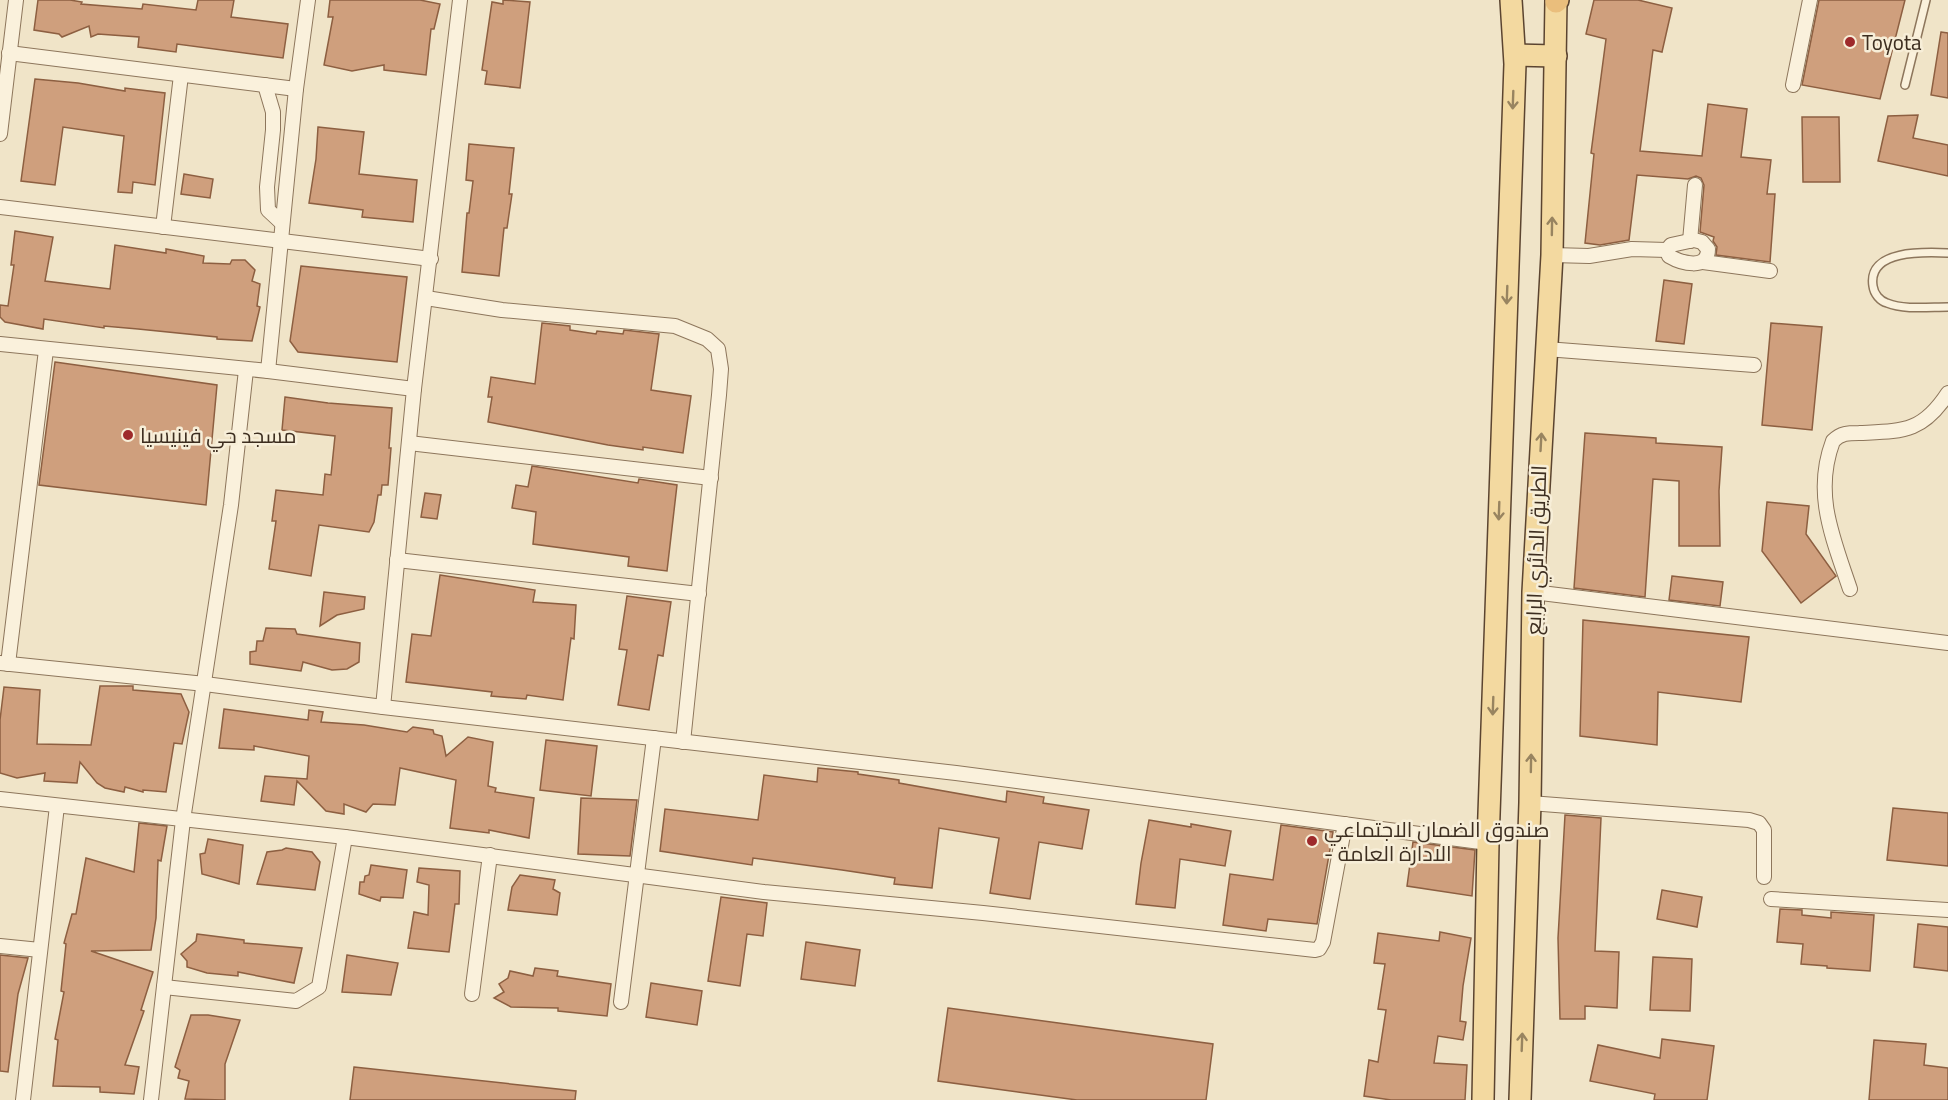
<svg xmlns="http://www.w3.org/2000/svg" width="1948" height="1100" font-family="Georgia,Cairo,serif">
  <rect width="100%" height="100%" fill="#f0e4c8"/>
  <!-- building -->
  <g fill="#cf9f7d" stroke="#8d5f41" stroke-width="1.5">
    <polygon points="38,0 70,0 82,2 81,4 142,9 143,4 196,10 198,0 234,0 231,17 288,24 283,58 177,44 176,52 138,47 139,37 98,34 91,37 89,26 62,37 59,34 34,30"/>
    <polygon points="330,0 420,0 440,4 434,29 431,29 426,75 384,70 384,65 352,71 324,65 333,17 328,17"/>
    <polygon points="503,0 530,2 520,88 485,84 487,71 482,70 492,2 503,4"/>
    <polygon points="1594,0 1638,0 1672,8 1662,52 1653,50 1640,151 1702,156 1708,104 1747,109 1741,157 1771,160 1767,194 1775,194 1770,262 1716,255 1717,247 1713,241 1714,237 1700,232 1704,185 1701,178 1696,176 1688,179 1637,175 1629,240 1600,245 1585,243 1594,154 1591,153 1606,39 1586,34"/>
    <polygon points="1819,0 1905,0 1880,99 1802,85"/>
    <polygon points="1941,32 1948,33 1948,98 1931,95"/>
    <polygon points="35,79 78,83 125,91 125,88 165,93 155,185 133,182 132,193 118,192 124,136 63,127 55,185 21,181"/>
    <polygon points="1918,115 1913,138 1948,145 1948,176 1878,161 1888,116"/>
    <polygon points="1802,117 1839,117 1840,182 1803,182"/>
    <polygon points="318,127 364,132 359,174 417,180 413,222 362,217 363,210 309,203 316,159"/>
    <polygon points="469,144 514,148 509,194 512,194 507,228 504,228 499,276 462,272 467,213 469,213 473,181 466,180"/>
    <polygon points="184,174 213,179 210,198 181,194"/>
    <polygon points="15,231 53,237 45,281 110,289 115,245 166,253 166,249 204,256 203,263 230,264 232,260 245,260 255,270 252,281 260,284 257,306 260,307 252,341 217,339 217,337 138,329 104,326 104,328 44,319 43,329 5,322 0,317 0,305 8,306 14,265 11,265"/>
    <polygon points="301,266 407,277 397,362 298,352 290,341"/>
    <polygon points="1664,280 1692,284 1684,344 1656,341"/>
    <polygon points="542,323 570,326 570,330 596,334 597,331 623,334 624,330 659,334 651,390 691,396 683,453 643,447 643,450 608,445 488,422 492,397 488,397 491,377 535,384"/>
    <polygon points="1771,323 1822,327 1812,430 1762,425"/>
    <polygon points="55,362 217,385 206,505 39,485"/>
    <polygon points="285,397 328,403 392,408 389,448 391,448 388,485 382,485 381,495 378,495 374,522 369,532 319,525 311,576 269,569 276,521 272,521 276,490 323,495 325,474 331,475 335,436 282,430"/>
    <polygon points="1585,433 1656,438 1656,443 1722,447 1719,491 1720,546 1679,546 1679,481 1653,479 1645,597 1574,588"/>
    <polygon points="532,466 638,483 639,479 677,485 667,571 628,566 629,557 533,544 536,512 512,508 516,485 528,487"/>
    <polygon points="425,493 441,495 437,519 421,517"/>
    <polygon points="1767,502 1809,506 1806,534 1836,576 1801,603 1762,551"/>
    <polygon points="440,575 535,590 533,602 576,605 574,639 571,638 563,700 527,695 526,699 491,696 492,692 406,682 412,634 431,636"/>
    <polygon points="1672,576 1723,582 1720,606 1669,600"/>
    <polygon points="324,592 365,597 364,609 337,615 320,626"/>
    <polygon points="627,596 671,602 663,656 658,655 649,710 618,705 627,650 619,649"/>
    <polygon points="1583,620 1749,637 1741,702 1658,692 1657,745 1580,736"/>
    <polygon points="266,628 295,629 297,634 360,643 359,662 347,669 332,670 303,662 301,671 250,664 250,652 256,651 257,641 263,641"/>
    <polygon points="100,686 133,686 133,690 181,694 189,712 182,744 174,743 166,792 143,790 143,792 125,787 124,792 105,788 97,783 80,762 77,783 44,781 45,773 17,778 0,773 0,720 4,687 40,690 37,744 91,745"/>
    <polygon points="224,709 308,720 309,710 323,712 321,722 364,725 407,732 413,727 433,730 434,734 442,736 446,756 468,737 493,742 488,786 496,788 495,792 534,798 529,838 489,830 489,833 450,828 456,780 400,768 395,805 373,804 366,812 344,804 344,814 326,811 297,781 294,805 261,801 265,776 307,779 309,756 254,746 254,750 219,748"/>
    <polygon points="546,740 597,746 591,796 540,790"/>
    <polygon points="818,768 858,772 858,774 899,780 899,783 1006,802 1007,791 1044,797 1043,803 1089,810 1082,849 1039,842 1030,899 990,893 999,838 939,828 932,888 894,884 895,878 842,870 753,858 752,865 660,851 665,809 758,820 764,775 817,782"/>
    <polygon points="581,798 637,800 630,856 578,854"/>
    <polygon points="1893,808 1948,813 1948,866 1887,860"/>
    <polygon points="1565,815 1601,818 1595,951 1619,952 1617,1008 1585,1006 1585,1019 1560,1019 1558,938"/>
    <polygon points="1149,820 1191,827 1191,824 1231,831 1225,866 1180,859 1175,908 1136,904 1141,863"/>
    <polygon points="139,823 167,826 161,861 158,860 156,918 151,950 91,951 153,972 141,1010 144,1011 125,1065 139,1067 134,1094 100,1092 100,1087 53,1086 58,1040 55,1039 64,992 61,991 66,944 64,943 72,914 76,914 86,858 134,872"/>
    <polygon points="1281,825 1333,832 1317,924 1268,919 1266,931 1223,925 1230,874 1273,880"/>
    <polygon points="208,839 243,845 239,884 202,874 200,854 205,853"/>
    <polygon points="1413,842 1475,850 1472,896 1407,886"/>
    <polygon points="286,848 312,852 320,862 315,890 257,884 267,852 282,850"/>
    <polygon points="371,865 407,870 403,898 381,897 380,901 359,894 360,882 364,882 365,876 369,875"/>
    <polygon points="419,868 460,871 459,904 455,904 449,952 408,948 414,912 428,915 429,885 417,882"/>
    <polygon points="520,875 555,880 553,889 560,893 557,915 508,910 512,887"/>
    <polygon points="1662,890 1702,897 1697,927 1657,919"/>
    <polygon points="721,897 767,903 763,936 747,934 740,986 708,981"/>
    <polygon points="1780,909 1802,910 1802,915 1831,918 1831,912 1874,915 1870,971 1827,968 1827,966 1801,964 1803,944 1777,942"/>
    <polygon points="1918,924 1948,927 1948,971 1914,967"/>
    <polygon points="1440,932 1471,938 1463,986 1460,1021 1466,1022 1463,1040 1438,1036 1434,1063 1467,1065 1465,1100 1391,1100 1364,1096 1369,1060 1378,1062 1386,1010 1378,1009 1385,964 1374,963 1378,933 1439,941"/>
    <polygon points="197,934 244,940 244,943 302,948 294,983 238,972 238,976 207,973 187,967 187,961 181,954 196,941"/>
    <polygon points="806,942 860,950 855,986 801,979"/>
    <polygon points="0,955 28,958 18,994 8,1072 0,1071"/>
    <polygon points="347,955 398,963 391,995 342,992"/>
    <polygon points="1653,957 1692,959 1690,1011 1650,1010"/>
    <polygon points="535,968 558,971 557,976 611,984 607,1016 558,1011 558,1008 511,1007 494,998 504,992 499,984 508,978 510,971 533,976"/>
    <polygon points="651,983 702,991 697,1025 646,1017"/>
    <polygon points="948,1008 1213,1044 1206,1100 1077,1100 938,1081"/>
    <polygon points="191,1015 208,1015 240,1020 225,1064 225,1100 185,1099 189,1081 178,1078 180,1070 175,1067"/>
    <polygon points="1662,1039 1714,1046 1707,1100 1654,1100 1655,1094 1590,1081 1598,1045 1660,1058"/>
    <polygon points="1874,1040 1926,1044 1924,1065 1948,1068 1948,1100 1869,1100"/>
    <polygon points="354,1067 576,1091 575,1100 350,1100"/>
  </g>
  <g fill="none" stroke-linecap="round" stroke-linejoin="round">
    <!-- service casing -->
    <g stroke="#8d765c" stroke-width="10">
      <g id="service">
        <polyline points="1905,85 1926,0"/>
        <path d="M1948,253C1926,252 1867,249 1873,286C1874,294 1880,301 1887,303C1904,310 1929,307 1948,307"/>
      </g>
    </g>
    <!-- minor casing -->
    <g stroke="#8d765c" stroke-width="16">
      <g id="minor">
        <polyline points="9,53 296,89"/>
        <polyline points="265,85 273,112 273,130 267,187 268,210 282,223"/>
        <polyline points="1793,85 1810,0"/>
        <polyline points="0,134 16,0"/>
        <polyline points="0,207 431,259"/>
        <polyline points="163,227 181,75"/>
        <path d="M1694,240L1702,242L1708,249C1708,271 1681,263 1669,256L1667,250L1671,245Z"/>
        <polyline points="1690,241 1695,185"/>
        <polyline points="1552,255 1589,256 1632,249 1667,250"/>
        <polyline points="1703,262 1770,271"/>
        <polyline points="426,298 502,310 675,326 707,339 718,349 721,369 719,395 683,742"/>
        <polyline points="0,344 268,371 414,389"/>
        <polyline points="1546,349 1754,365"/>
        <polyline points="268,371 296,89 308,0"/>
        <polyline points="409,443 711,478"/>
        <polyline points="397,560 699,594"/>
        <path d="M1850,589C1833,538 1813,494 1833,441C1841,433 1848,433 1859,433C1902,431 1922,433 1948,393"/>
        <polyline points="1533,592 1948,643"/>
        <polyline points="0,663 205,684 383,707 956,773 1488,843"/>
        <polyline points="8,664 46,350"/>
        <polyline points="383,707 414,389 460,0"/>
        <polyline points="0,799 345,837 764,892 983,913 1315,950 1319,949 1323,942 1345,824"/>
        <polyline points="1530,803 1749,820 1759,823 1764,830 1764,877"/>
        <polyline points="1771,899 1948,910"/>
        <polyline points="0,946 40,950"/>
        <polyline points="164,987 296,1001 319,987 345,837"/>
        <polyline points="472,994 490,855"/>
        <polyline points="621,1002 654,738"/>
        <polyline points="23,1100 57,806"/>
        <polyline points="151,1100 183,820 231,505 246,370"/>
      </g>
    </g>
    <!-- primary casing -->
    <g stroke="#5b4430" stroke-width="24">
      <g id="primary">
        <polyline points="1515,55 1556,56"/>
        <polyline points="1483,1100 1488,843 1515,64 1511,0"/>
        <polyline points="1520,1100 1530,803 1533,592 1552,255 1556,0"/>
      </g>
    </g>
    <!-- trunk casing -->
    <g stroke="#5b4430" stroke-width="24">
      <polyline id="trunk" points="1556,2 1558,0"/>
    </g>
    <!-- service -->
    <use href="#service" stroke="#faf1dc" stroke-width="7"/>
    <!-- minor -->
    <use href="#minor" stroke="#faf1dc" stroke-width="14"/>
    <!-- primary -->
    <use href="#primary" stroke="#f3d9a0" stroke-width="21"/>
    <!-- trunk -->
    <use href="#trunk" stroke="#eabe7c" stroke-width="21"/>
  </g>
  <!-- one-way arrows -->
  <defs><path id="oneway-shaft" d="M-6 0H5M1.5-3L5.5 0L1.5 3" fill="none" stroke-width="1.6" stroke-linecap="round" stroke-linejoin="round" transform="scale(1.5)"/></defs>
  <g stroke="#988460">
    <use href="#oneway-shaft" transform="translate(1513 100) rotate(92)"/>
    <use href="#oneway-shaft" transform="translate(1552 226) rotate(-89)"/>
    <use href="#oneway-shaft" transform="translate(1507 295) rotate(92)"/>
    <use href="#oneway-shaft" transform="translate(1541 442) rotate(-87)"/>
    <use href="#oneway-shaft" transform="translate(1499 511) rotate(92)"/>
    <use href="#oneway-shaft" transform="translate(1493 706) rotate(92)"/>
    <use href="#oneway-shaft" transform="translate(1531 763) rotate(-89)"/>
    <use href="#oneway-shaft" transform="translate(1522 1042) rotate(-88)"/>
  </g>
  <!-- markers -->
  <g fill="#9e2a2b" stroke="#f7eed8" stroke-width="2">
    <circle cx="1850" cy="42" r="6"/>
    <circle cx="128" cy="435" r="6"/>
    <circle cx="1312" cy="841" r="6"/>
  </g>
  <g text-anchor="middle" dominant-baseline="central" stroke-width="5" stroke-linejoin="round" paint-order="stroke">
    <!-- poi labels -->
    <g font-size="21" fill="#3d2e20" stroke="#f7eed8" text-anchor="start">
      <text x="1862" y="42">Toyota</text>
      <text x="140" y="435">مسجد حي فينيسيا</text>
      <text x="1324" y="829">صندوق الضمان الاجتماعي<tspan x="1324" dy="24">- الادارة العامة</tspan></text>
    </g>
    <!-- street labels -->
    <g font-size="21" fill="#3d2e20" stroke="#f7eed8">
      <text transform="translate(1536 550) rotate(-88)">الطريق الدائري الرابع</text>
    </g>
  </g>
</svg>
